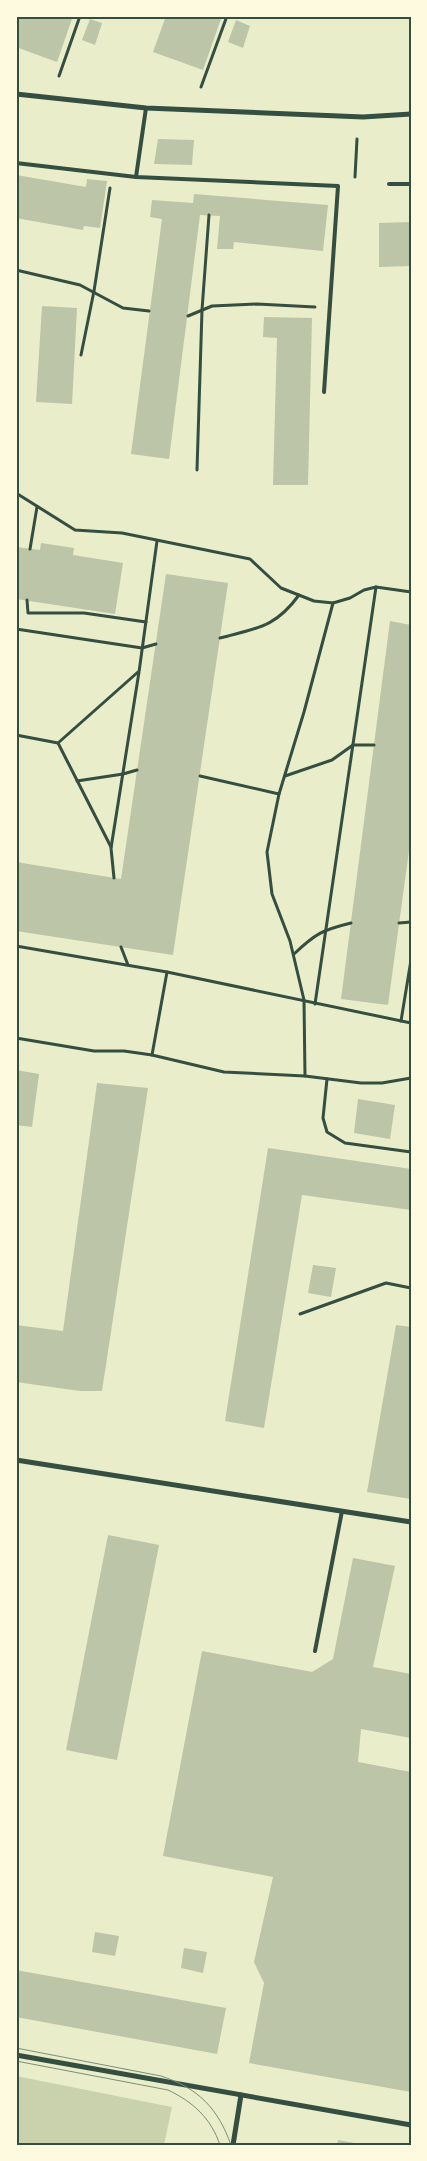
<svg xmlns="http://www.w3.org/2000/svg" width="427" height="2161" font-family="'Sofia Sans Condensed',sans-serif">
  <rect width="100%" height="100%" fill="#e9edc9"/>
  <!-- green -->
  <polygon fill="#cad2ad" points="16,2076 172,2107 164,2145 16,2145"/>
  <!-- building -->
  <g fill="#bcc5a7">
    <polygon points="20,16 73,16 57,62 16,47 16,26"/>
    <polygon points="166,16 222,16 203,70 153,52"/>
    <polygon points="90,19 102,23 95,45 82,40"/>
    <polygon points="236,20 250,26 243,48 228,42"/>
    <polygon points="158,139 194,140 192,165 154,164"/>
    <polygon points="16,175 86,187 87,179 107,181 100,228 84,226 83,230 16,218"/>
    <polygon points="194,194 328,205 323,251 234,242 233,249 217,249 220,216 200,215 169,459 131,454 162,219 150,217 152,200 193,203"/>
    <polygon points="411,222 411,266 379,267 379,223"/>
    <polygon points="42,306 77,308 72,404 36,402"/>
    <polygon points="264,317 312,318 308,485 273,485 277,338 263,337"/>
    <polygon points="41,543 74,548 73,555 123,563 115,614 16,599 16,547 40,550"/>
    <polygon points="166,574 228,583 173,955 16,931 16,862 121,879"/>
    <polygon points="390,621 411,625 411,836 388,1005 341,999"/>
    <polygon points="16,1070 39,1074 32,1127 16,1125"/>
    <polygon points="97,1083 148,1088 102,1391 80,1391 16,1382 16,1325 63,1331"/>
    <polygon points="358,1099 395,1105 390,1139 354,1133"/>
    <polygon points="268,1148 411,1169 411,1210 302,1195 264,1428 225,1421"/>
    <polygon points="313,1265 336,1268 331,1297 308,1293"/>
    <polygon points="396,1325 411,1327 411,1499 367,1492"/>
    <polygon points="108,1535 159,1545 117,1760 66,1750"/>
    <polygon points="353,1558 395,1566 373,1667 411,1674 411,1738 361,1729 358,1762 411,1772 411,2092 249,2063 264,1983 254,1962 273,1877 163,1856 202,1651 312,1672 333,1659"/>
    <polygon points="95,1932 119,1936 115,1956 92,1952"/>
    <polygon points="184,1948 207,1952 203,1973 181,1968"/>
    <polygon points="16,1970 226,2008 217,2054 16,2017"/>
    <polygon points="338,2140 360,2144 360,2145 337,2145"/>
  </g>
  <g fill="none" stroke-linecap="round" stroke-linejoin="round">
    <!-- path -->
    <g stroke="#344e41" stroke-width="3">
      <polyline points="59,76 80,16"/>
      <polyline points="201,87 227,16"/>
      <polyline points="355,177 357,139"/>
      <polyline points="16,270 80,285 123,308 149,311"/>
      <polyline points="188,316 212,306 257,304 315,307"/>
      <polyline points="81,355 94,291 110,188"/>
      <polyline points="197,470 202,310 209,215"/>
      <polyline points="16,493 75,530 122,533 250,559 281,588 314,601 333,603 350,598 364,590 376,587 411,592"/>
      <polyline points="30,549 37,507"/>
      <polyline points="27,600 28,613 84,613 146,622"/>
      <polyline points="16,629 142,648 156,644"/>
      <path d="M220,638C257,628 275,628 299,595"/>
      <polyline points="16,735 58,743 111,847"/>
      <polyline points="58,743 138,672"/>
      <polyline points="200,776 279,794"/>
      <polyline points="285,776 332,760 353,745 374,745"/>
      <polyline points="77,781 123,774 137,770"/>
      <polyline points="114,878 111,848 139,672 157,541"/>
      <polyline points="399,923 411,922"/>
      <polyline points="16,946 167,972 411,1023"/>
      <polyline points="121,947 128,965"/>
      <path d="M294,954C315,934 322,930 351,923"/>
      <polyline points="315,1004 376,587"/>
      <polyline points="401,1021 411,960"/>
      <polyline points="16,1038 94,1051 124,1051 152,1055 224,1072 305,1076 361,1083 382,1083 411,1078"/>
      <polyline points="152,1055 167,972"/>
      <polyline points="305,1076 304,1000 290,941 272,894 267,852 279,794 304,712 333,603"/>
      <polyline points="327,1079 323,1118 327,1132 345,1143 411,1152"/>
      <polyline points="300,1314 386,1283 411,1288"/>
    </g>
    <!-- service -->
    <g stroke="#344e41" stroke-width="4">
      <polyline points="16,163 136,177 338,186 324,392"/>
      <polyline points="136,177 146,108"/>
      <polyline points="389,184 411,184"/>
      <polyline points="315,1651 342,1511"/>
    </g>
    <!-- minor -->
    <g stroke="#344e41" stroke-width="5">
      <polyline points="16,94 146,108 363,117 411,114"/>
      <polyline points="16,1460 411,1522"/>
      <polyline points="16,2055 411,2125"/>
      <polyline points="233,2145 241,2095"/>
    </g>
    <!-- tram -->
    <g stroke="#7c8e77" stroke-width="1">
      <path d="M16,2048L161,2076C198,2088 218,2108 231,2145"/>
      <path d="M16,2061L168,2090C193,2102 211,2118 220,2145"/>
    </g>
  </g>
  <!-- border -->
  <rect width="427" height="2161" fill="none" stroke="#fefae0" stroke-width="35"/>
  <rect x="18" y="18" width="392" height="2126" fill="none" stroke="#344e41" stroke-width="2"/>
</svg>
